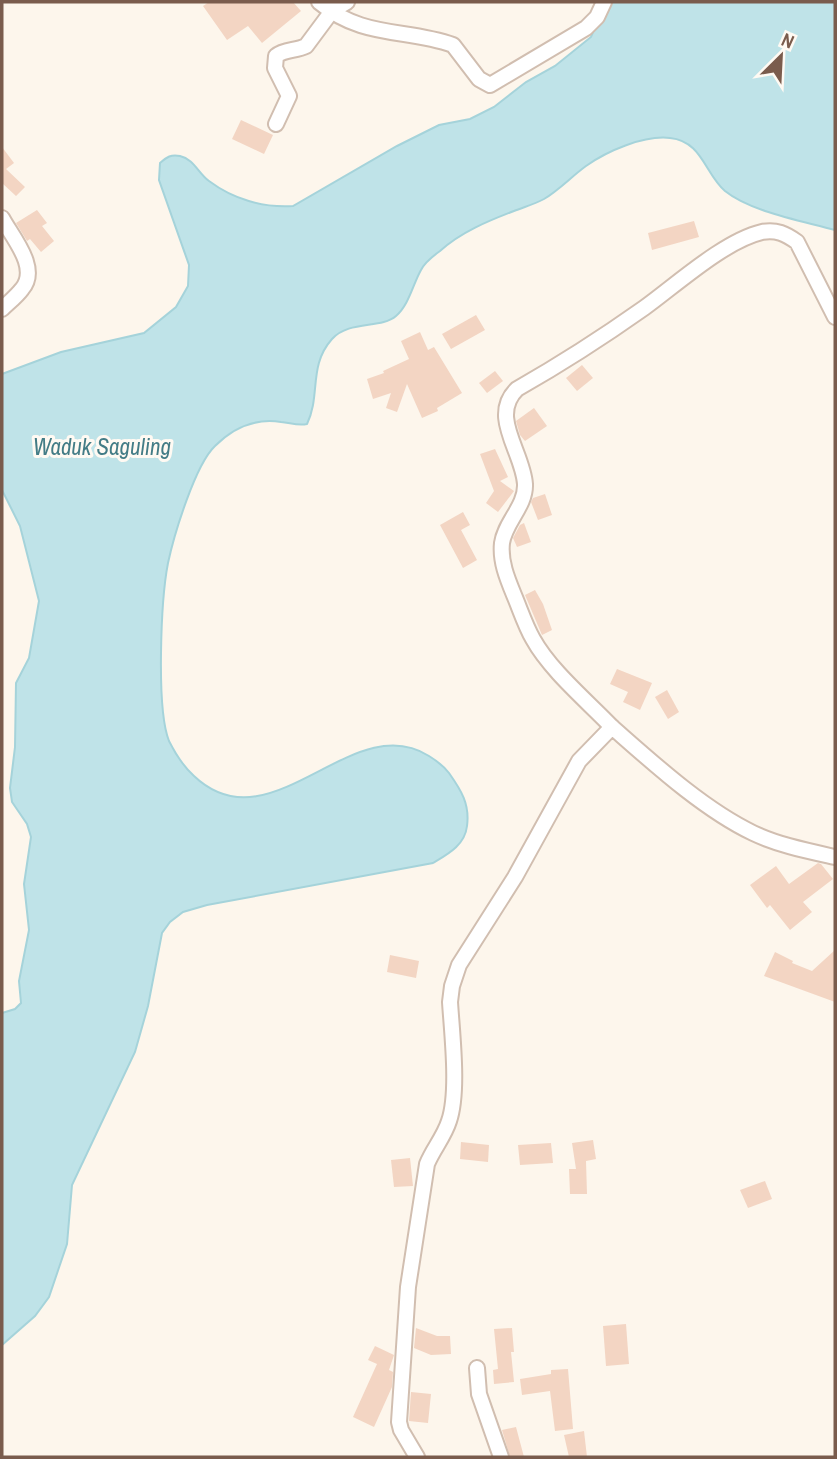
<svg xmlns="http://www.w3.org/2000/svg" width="837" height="1459" font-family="'Archivo Narrow',sans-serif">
  <rect width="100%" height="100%" fill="#fdf6ec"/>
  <!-- water -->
  <path fill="#bfe3e8" stroke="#a5d3da" stroke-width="2" d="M606,2H835V230C803,221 751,212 725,191C705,174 702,141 670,138C644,135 607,151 586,166C571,177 559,190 544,199C535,204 524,207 514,211C488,221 461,232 440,251C433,256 425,262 421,270C413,284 409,305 396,316C381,329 349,320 332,339C308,366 321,395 307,424C298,426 291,423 281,422C255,418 234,427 215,446C195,465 174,535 168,563C161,599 156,708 169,741C175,753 184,767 194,776C271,849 352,707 429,756C437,761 443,765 449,773C461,790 470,804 467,826C465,845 448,854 433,863L207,905L183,912L170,922L162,933L148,1006L135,1052L72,1185L67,1244L49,1297L35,1316L2,1345V1013L15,1009L21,1003L19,981L29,930L24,884L31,837L27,824L12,802L10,788L15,747L16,683L29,658L39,601L20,526L2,490V374L61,352L144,333L176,307L188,286L189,265L159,180L160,163C167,157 171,154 180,156C194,159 198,173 209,181C233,199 263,208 293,206L397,146L439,125L470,119L494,107L526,82L555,66L591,37Z"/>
  <!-- building -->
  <g fill="#f3d5c3">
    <polygon points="209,2 293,2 301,11 262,43 248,26 227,40 203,6"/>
    <polygon points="241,120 273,135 264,154 232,139"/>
    <polygon points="2,147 14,163 6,169 25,187 16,196 2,183"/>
    <polygon points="37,210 47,223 42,226 54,241 41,252 30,239 27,241 16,223"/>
    <polygon points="694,221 699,237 652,250 648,233"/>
    <polygon points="476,315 485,330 451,349 442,334"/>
    <polygon points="420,332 428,350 434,347 462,393 437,408 438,411 422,418 407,384 397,412 386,408 391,393 373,399 367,379 384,373 383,371 409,359 401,341"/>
    <polygon points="582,365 593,378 577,391 566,378"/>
    <polygon points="495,371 503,381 487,393 479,383"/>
    <polygon points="534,408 547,426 525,441 520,435 516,421"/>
    <polygon points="495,449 508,477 500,481 514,491 498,512 486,503 494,491 480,454"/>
    <polygon points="545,494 552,515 538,520 531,502 533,498"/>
    <polygon points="463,512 470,525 461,530 477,560 463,568 440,525"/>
    <polygon points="524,523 531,542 517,547 513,538 520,525"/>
    <polygon points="535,590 543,604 552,630 542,635 525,595"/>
    <polygon points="617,669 652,683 640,710 623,702 628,692 610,684"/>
    <polygon points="667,690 679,712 668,719 655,697"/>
    <polygon points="818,863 821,864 833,879 803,902 812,912 790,930 770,905 767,908 750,885 776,866 789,884"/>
    <polygon points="835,950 835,1002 764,976 775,952 793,961 792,963 812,971"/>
    <polygon points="390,955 419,961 416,978 387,972"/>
    <polygon points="593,1140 596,1159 586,1161 587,1194 570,1194 569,1169 576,1169 572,1143"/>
    <polygon points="461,1142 489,1145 488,1162 460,1159"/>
    <polygon points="551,1143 553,1163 520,1165 518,1145"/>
    <polygon points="410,1158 413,1186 394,1187 391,1160"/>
    <polygon points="765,1181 772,1199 748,1208 740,1190"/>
    <polygon points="626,1324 629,1364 606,1366 603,1326"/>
    <polygon points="416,1328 437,1336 450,1336 451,1354 431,1355 414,1348"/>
    <polygon points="512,1328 514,1352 511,1352 514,1382 494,1384 493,1370 498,1369 494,1329"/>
    <polygon points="375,1346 394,1355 389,1370 393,1372 392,1387 374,1427 353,1417 377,1364 368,1360"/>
    <polygon points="568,1369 573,1429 555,1431 550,1391 522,1395 520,1379 551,1374 551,1370"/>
    <polygon points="411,1392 431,1394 428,1423 409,1421"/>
    <polygon points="516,1427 524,1457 510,1457 502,1430"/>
    <polygon points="584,1431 587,1457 569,1457 564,1435"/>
  </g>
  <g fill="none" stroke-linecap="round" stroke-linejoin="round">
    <!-- minor casing -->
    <g stroke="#d1beb0" stroke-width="18">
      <g id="minor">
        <path d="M319,2C363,39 405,28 453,45L479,79L490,85L586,28L597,17L604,2"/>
        <path d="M276,124L289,96L275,68L276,56C284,49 296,51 306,46L332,11L347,2"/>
        <path d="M2,218C12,237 40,268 22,289C16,297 8,303 2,309"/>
        <path d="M612,727C587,701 550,670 533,639C525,625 520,609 514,595C507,578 500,561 502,543C505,522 526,506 525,484C523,452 489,416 517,389C561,364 603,337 644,308C676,285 724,241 762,232C776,229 786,234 797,242L835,317"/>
        <polyline points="477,1368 479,1394 501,1457"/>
        <path d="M417,1457L401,1430L399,1422L408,1287L427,1164C433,1149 444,1137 449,1121C459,1092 452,1034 450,1002L452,986L459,965L515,877L579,761L612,727C653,763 703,809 753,833C778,845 808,851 835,857"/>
      </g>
    </g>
    <!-- minor -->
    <use href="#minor" stroke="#fff" stroke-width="14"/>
  </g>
  <g text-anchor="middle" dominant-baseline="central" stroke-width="6" stroke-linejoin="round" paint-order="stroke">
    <!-- water labels -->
    <g font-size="23" font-style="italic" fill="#437c86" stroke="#fffaf3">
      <text x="102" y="446">Waduk Saguling</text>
    </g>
  </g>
  <!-- border -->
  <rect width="837" height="1459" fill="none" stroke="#7a5c4d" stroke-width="7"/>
  <!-- north arrow -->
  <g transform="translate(781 56) rotate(24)" stroke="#fffaf3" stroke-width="5" paint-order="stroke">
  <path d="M0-5L12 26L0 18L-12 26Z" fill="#7a5c4d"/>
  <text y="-10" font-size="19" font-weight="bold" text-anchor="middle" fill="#7a5c4d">N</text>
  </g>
</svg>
